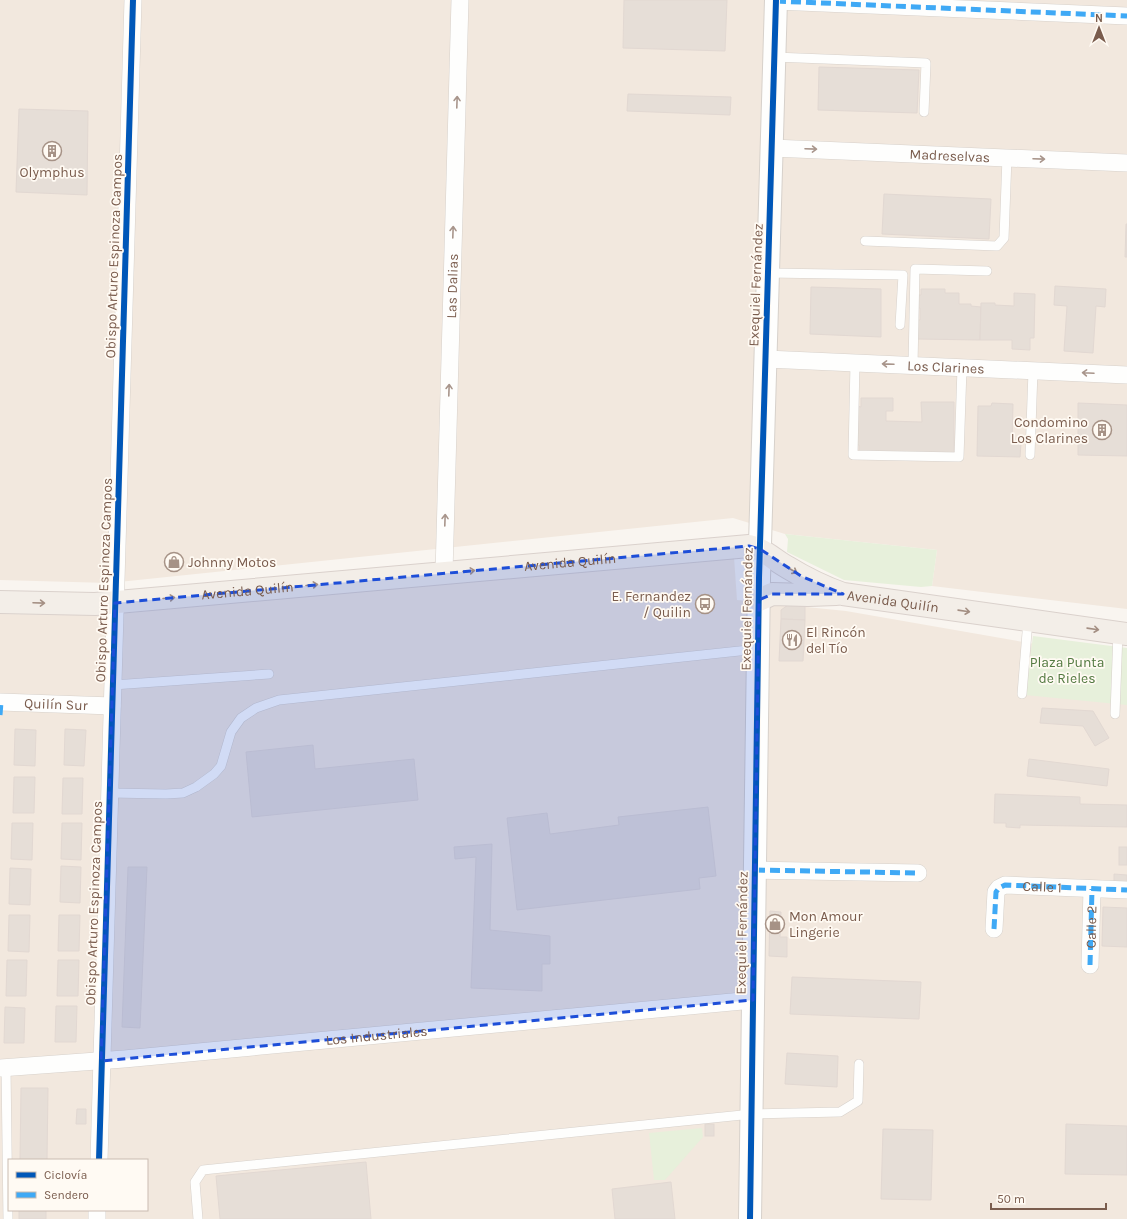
<svg xmlns="http://www.w3.org/2000/svg" width="1127" height="1219" font-family="Karla,sans-serif">
  <rect width="100%" height="100%" fill="#f9f5f0"/>
  <!-- residential -->
  <g fill="#f2e8de" fill-rule="evenodd">
    <polygon points="0,0 1127,0 1127,609 932,586 937,550 785,534 733,518 109,583 0,580"/>
    <path d="M734,557L737,600L846,611L1127,660V1219H0V614L105,615ZM9,1160H147V1210H9Z"/>
  </g>
  <!-- green -->
  <g fill="#e7f0db">
    <polygon points="785,534 937,550 932,586 921,587 844,580 787,552 788,539"/>
    <polygon points="1033,636 1127,648 1127,705 1025,695"/>
    <polygon points="702,1128 703,1137 665,1180 654,1180 649,1133"/>
  </g>
  <!-- building -->
  <g fill="#e6ded7" stroke="#e2d8d2">
    <polygon points="624,0 727,0 725,51 623,48"/>
    <polygon points="819,67 919,70 917,113 818,110"/>
    <polygon points="628,94 731,97 730,115 627,111"/>
    <polygon points="19,109 88,111 87,195 16,192"/>
    <polygon points="884,194 991,199 989,239 882,234"/>
    <polygon points="1126,224 1127,224 1127,257 1125,257"/>
    <polygon points="1055,286 1106,289 1105,307 1096,306 1093,353 1064,351 1067,306 1054,305"/>
    <polygon points="811,287 881,289 881,337 810,334"/>
    <polygon points="921,289 945,289 945,293 959,293 959,304 971,304 971,306 981,307 980,340 917,339 917,320 920,320 920,308 918,308 918,295 921,295"/>
    <polygon points="1014,293 1035,294 1034,338 1030,338 1030,350 1012,349 1012,340 980,340 981,303 995,303 995,305 1014,306"/>
    <polygon points="861,398 893,398 893,411 886,411 886,421 922,422 921,402 954,402 954,455 859,452 859,445 857,445 857,406 861,407"/>
    <polygon points="992,403 1013,404 1012,442 1021,443 1020,457 977,456 978,406 991,406"/>
    <polygon points="1078,403 1127,405 1127,456 1078,455"/>
    <polygon points="788,605 805,606 805,620 781,619 781,610"/>
    <polygon points="781,619 805,620 803,661 779,661"/>
    <polygon points="1042,708 1093,711 1109,738 1095,746 1083,726 1040,723"/>
    <polygon points="15,729 36,730 35,766 14,765"/>
    <polygon points="65,729 86,730 84,766 64,765"/>
    <polygon points="313,745 315,769 414,759 418,800 252,817 246,752"/>
    <polygon points="1029,759 1109,769 1107,786 1027,776"/>
    <polygon points="14,777 35,777 34,813 13,813"/>
    <polygon points="63,778 83,778 82,814 62,814"/>
    <polygon points="995,794 1080,797 1080,804 1127,805 1127,827 1020,825 1020,828 1006,827 1006,823 994,823"/>
    <polygon points="708,807 716,876 699,878 700,889 517,910 507,818 547,813 550,834 619,825 618,817"/>
    <polygon points="12,823 33,823 32,860 11,859"/>
    <polygon points="62,823 82,823 81,860 61,859"/>
    <polygon points="492,844 490,930 550,936 550,964 542,964 542,991 471,988 476,857 455,859 454,847"/>
    <rect x="1119" y="847" width="8" height="18"/>
    <polygon points="61,866 81,867 80,903 60,902"/>
    <polygon points="128,867 147,867 140,1028 122,1027"/>
    <polygon points="10,868 31,869 30,905 9,904"/>
    <polygon points="1114,874 1127,875 1127,886 1114,886"/>
    <polygon points="1103,907 1127,908 1127,947 1102,946"/>
    <polygon points="770,911 781,912 780,937 787,937 787,957 769,956"/>
    <polygon points="9,915 30,915 29,952 8,951"/>
    <polygon points="59,915 80,915 79,951 58,951"/>
    <polygon points="7,960 27,960 26,996 6,996"/>
    <polygon points="58,960 79,960 78,996 57,996"/>
    <polygon points="792,977 921,982 919,1019 790,1014"/>
    <polygon points="56,1006 77,1006 76,1042 55,1042"/>
    <polygon points="5,1007 25,1008 24,1043 4,1043"/>
    <polygon points="787,1053 838,1056 837,1087 785,1084"/>
    <polygon points="21,1088 48,1088 47,1160 20,1160"/>
    <polygon points="77,1109 86,1109 86,1124 76,1124"/>
    <rect x="705" y="1124" width="9" height="12"/>
    <polygon points="1066,1124 1127,1126 1127,1175 1065,1174"/>
    <polygon points="883,1129 933,1130 931,1200 881,1199"/>
    <polygon points="366,1162 371,1219 220,1219 216,1176"/>
    <polygon points="671,1182 675,1219 615,1219 612,1189"/>
    <rect x="19" y="1210" width="27" height="9"/>
  </g>
  <g fill="none" stroke-linecap="round" stroke-linejoin="round">
    <!-- service casing -->
    <g stroke="#d7d1cb" stroke-width="10">
      <g id="service">
        <polyline points="774,57 926,63 924,112"/>
        <polyline points="865,241 997,246 1004,238 1007,157"/>
        <polyline points="768,273 903,275 900,325"/>
        <polyline points="855,363 853,455 959,457 962,368"/>
        <polyline points="913,365 915,269 987,271"/>
        <polyline points="1030,455 1033,371"/>
        <polyline points="113,685 269,674"/>
        <polyline points="1022,694 1028,620"/>
        <polyline points="1115,714 1118,632"/>
        <polyline points="110,793 166,794 183,793 196,787 214,774 221,766 231,732 241,718 256,708 279,700 758,649"/>
        <polyline points="6,1068 8,1219"/>
        <polyline points="198,1219 195,1182 203,1170 752,1114 840,1112 858,1101 859,1064"/>
      </g>
    </g>
    <!-- minor casing -->
    <g stroke="#d7d1cb" stroke-width="18">
      <g id="minor">
        <polyline points="776,1 1127,16"/>
        <path id="s1" d="M772,148L1127,163"/>
        <path id="s2" d="M766,359L1127,375"/>
        <path id="s3" d="M444,573L460,0"/>
        <path id="s4" d="M0,702L112,706"/>
        <polyline points="755,870 918,873"/>
        <polyline points="994,929 996,892 999,888 1005,885 1127,890"/>
        <path id="s5" d="M1090,965L1092,889"/>
        <path id="s6" d="M0,1068L124,1059L753,1000"/>
        <polyline points="99,1160 133,0"/>
        <polyline points="97,1219 97,1210"/>
      </g>
    </g>
    <!-- tertiary casing -->
    <g stroke="#d7d1cb" stroke-width="24">
      <polyline id="tertiary" points="750,1219 759,578 776,0"/>
    </g>
    <!-- primary casing -->
    <g stroke="#dad1cc" stroke-width="24">
      <g id="primary">
        <polyline points="759,600 772,594 808,595 836,594"/>
        <path id="s7" d="M0,602L95,604L749,546C764,549 774,560 787,567C805,578 823,587 843,594L1127,634"/>
      </g>
    </g>
    <!-- service -->
    <use href="#service" stroke="#fefefd" stroke-width="9"/>
    <!-- minor -->
    <use href="#minor" stroke="#fefefd" stroke-width="17"/>
    <!-- tertiary -->
    <use href="#tertiary" stroke="#fefefd" stroke-width="22"/>
    <!-- primary -->
    <use href="#primary" stroke="#f3eee8" stroke-width="22"/>
    <!-- quiet -->
    <g stroke="#3fa9f5" stroke-width="5" stroke-dasharray="10 5" stroke-linecap="butt">
      <polyline points="776,1 1127,16"/>
      <polyline points="0,715 1,702"/>
      <polyline points="755,870 918,873"/>
      <path id="s8" d="M994,929L996,892L999,888L1005,885L1127,890"/>
      <polyline points="1090,965 1092,889"/>
    </g>
    <!-- cycleway casing -->
    <g stroke="#fffaf3" stroke-width="8">
      <g id="cycleway">
        <polyline points="99,1160 133,0"/>
        <polyline points="750,1219 759,578 776,0"/>
      </g>
    </g>
    <!-- cycleway -->
    <use href="#cycleway" stroke="#0057b8" stroke-width="6"/>
  </g>
  <!-- one-way arrows -->
  <defs><path id="oneway-shaft" d="M-6 0H5M1.5-3L5.5 0L1.5 3" fill="none" stroke-width="1.6" stroke-linecap="round" stroke-linejoin="round"/></defs>
  <g stroke="#a8958b">
    <use href="#oneway-shaft" transform="translate(457 102) rotate(-88)"/>
    <use href="#oneway-shaft" transform="translate(811 149) rotate(2)"/>
    <use href="#oneway-shaft" transform="translate(1039 159) rotate(2)"/>
    <use href="#oneway-shaft" transform="translate(453 232) rotate(-88)"/>
    <use href="#oneway-shaft" transform="translate(888 364) rotate(-178)"/>
    <use href="#oneway-shaft" transform="translate(1088 373) rotate(-177)"/>
    <use href="#oneway-shaft" transform="translate(449 390) rotate(-88)"/>
    <use href="#oneway-shaft" transform="translate(445 520) rotate(-88)"/>
  </g>
  <g stroke="#a48f83">
    <use href="#oneway-shaft" transform="translate(792 570) rotate(30)"/>
    <use href="#oneway-shaft" transform="translate(469 571) rotate(-5)"/>
    <use href="#oneway-shaft" transform="translate(312 585) rotate(-5)"/>
    <use href="#oneway-shaft" transform="translate(169 598) rotate(-5)"/>
    <use href="#oneway-shaft" transform="translate(39 603) rotate(2)"/>
    <use href="#oneway-shaft" transform="translate(964 611) rotate(8)"/>
    <use href="#oneway-shaft" transform="translate(1093 629) rotate(8)"/>
  </g>
  <!-- marked area -->
  <path fill="#1d4ed8" fill-opacity="0.2" stroke="#1d4ed8" stroke-width="3" stroke-dasharray="8 5" stroke-linejoin="round" d="M749,546L760,549L801,576L843,594H772L759,600L753,1000L101,1061L115,603Z"/>
  <!-- icons -->
  <defs>
    <g id="building-ring" transform="scale(1)"><circle r="9.5" fill="#fffaf3" stroke="#a69286" stroke-width="1.5"/><path d="M-4-6H4V6H1V3H-1V6H-4ZM-2.5-4.3h1.7v1.8h-1.7ZM.8-4.3h1.7v1.8H.8ZM-2.5-1h1.7V.8h-1.7ZM.8-1h1.7V.8H.8Z" fill="#a69286"/></g>
    <g id="shop-ring" transform="scale(1)"><circle r="9.5" fill="#fffaf3" stroke="#a69286" stroke-width="1.5"/><path d="M-5-2.5h2.3a2.7 3.5 0 0 1 5.4 0H5L5.5 6h-11ZM-1.5-2.5h3a1.5 2.3 0 0 0-3 0Z" fill="#a69286"/></g>
    <g id="bus-ring" transform="scale(1)"><circle r="9.5" fill="#fffaf3" stroke="#a69286" stroke-width="1.5"/><path d="M-5-6H5V4H4V6H2V4H-2V6H-4V4H-5ZM-3.5-4V0h7V-4ZM-3.5 1.2v1.5H-2V1.2ZM2 1.2v1.5H3.5V1.2Z" fill="#a69286"/></g>
    <g id="restaurant-ring" transform="scale(1)"><circle r="9.5" fill="#fffaf3" stroke="#a69286" stroke-width="1.5"/><path d="M-5-6h1v4h1v-4h1v4h1v-4h1v5L-1.5 .5V6h-2V.5L-5-1ZM5-6V6H3V1.5H1.5Q1.5-4 5-6Z" fill="#a69286"/></g>
  </defs>
  <g fill-rule="evenodd">
    <use href="#building-ring" x="52" y="151"/>
    <use href="#building-ring" x="1102" y="430"/>
    <use href="#shop-ring" x="174" y="562"/>
    <use href="#bus-ring" x="705" y="604"/>
    <use href="#restaurant-ring" x="792" y="640"/>
    <use href="#shop-ring" x="775" y="924"/>
  </g>
  <g text-anchor="middle" dominant-baseline="central" stroke-width="3.5" stroke-linejoin="round" paint-order="stroke">
    <!-- street labels -->
    <g font-size="14" fill="#7a5c4d" stroke="#fffaf3">
      <text stroke="none"><textPath href="#s1" startOffset="178">Madreselvas</textPath></text>
      <text transform="translate(114 256) rotate(-88)">Obispo Arturo Espinoza Campos</text>
      <text transform="translate(756 285) rotate(-88)">Exequiel Fernández</text>
      <text stroke="none"><textPath href="#s3" startOffset="287">Las Dalias</textPath></text>
      <text stroke="none"><textPath href="#s2" startOffset="180">Los Clarines</textPath></text>
      <text stroke="none"><textPath href="#s7" startOffset="572">Avenida Quilín</textPath></text>
      <text transform="translate(104 580) rotate(-88)">Obispo Arturo Espinoza Campos</text>
      <text stroke="none"><textPath href="#s7" startOffset="248">Avenida Quilín</textPath></text>
      <text stroke="none"><textPath href="#s7" startOffset="908">Avenida Quilín</textPath></text>
      <text transform="translate(747 609) rotate(-89)">Exequiel Fernández</text>
      <text stroke="none"><textPath href="#s4" startOffset="56">Quilín Sur</textPath></text>
      <text stroke="none"><textPath href="#s8" startOffset="86">Calle 1</textPath></text>
      <text transform="translate(94 903) rotate(-88)">Obispo Arturo Espinoza Campos</text>
      <text stroke="none"><textPath href="#s5" startOffset="38">Calle 2</textPath></text>
      <text transform="translate(742 933) rotate(-89)">Exequiel Fernández</text>
      <text stroke="none"><textPath href="#s6" startOffset="378">Los Industriales</textPath></text>
    </g>
    <!-- poi labels -->
    <g font-size="14" fill="#7a5c4d" stroke="#fffaf3" text-anchor="start">
      <text x="52" y="172" text-anchor="middle">Olymphus</text>
      <text x="1088" y="422" text-anchor="end">Condomino<tspan x="1088" dy="16">Los Clarines</tspan></text>
      <text x="188" y="562">Johnny Motos</text>
      <text x="691" y="596" text-anchor="end">E. Fernandez<tspan x="691" dy="16">/ Quilin</tspan></text>
      <text x="806" y="632">El Rincón<tspan x="806" dy="16">del Tío</tspan></text>
      <text x="789" y="916">Mon Amour<tspan x="789" dy="16">Lingerie</tspan></text>
    </g>
    <!-- park labels -->
    <g font-size="14" fill="#537a41" stroke="#fffaf3">
      <text x="1067" y="662">Plaza Punta<tspan x="1067" dy="16">de Rieles</tspan></text>
    </g>
  </g>
  <!-- legend -->
  <rect x="8" y="1159" width="140" height="52" fill="#fffaf3" stroke="#cabbb1"/>
  <rect x="16" y="1172" width="20" height="6" fill="#0057b8" stroke="#cabbb1"/>
  <text x="44" y="1179" font-size="12" fill="#7a5c4d">Ciclovía</text>
  <rect x="16" y="1192" width="20" height="6" fill="#3fa9f5" stroke="#cabbb1"/>
  <text x="44" y="1199" font-size="12" fill="#7a5c4d">Sendero</text>
  <!-- north arrow -->
  <g transform="translate(1099 28)" stroke="#fffaf3" stroke-width="3" paint-order="stroke">
  <path d="M0-3L7 15L0 10L-7 15Z" fill="#7a5c4d"/>
  <text y="-6" font-size="11" font-weight="bold" text-anchor="middle" fill="#7a5c4d">N</text>
  </g>
  <!-- scale -->
  <path d="M991 1203v6h115v-6" fill="none" stroke="#7a5c4d" stroke-width="2"/>
  <text x="997" y="1203" font-size="12" fill="#7a5c4d" stroke="#fffaf3" stroke-width="3" paint-order="stroke">50 m</text>
</svg>
